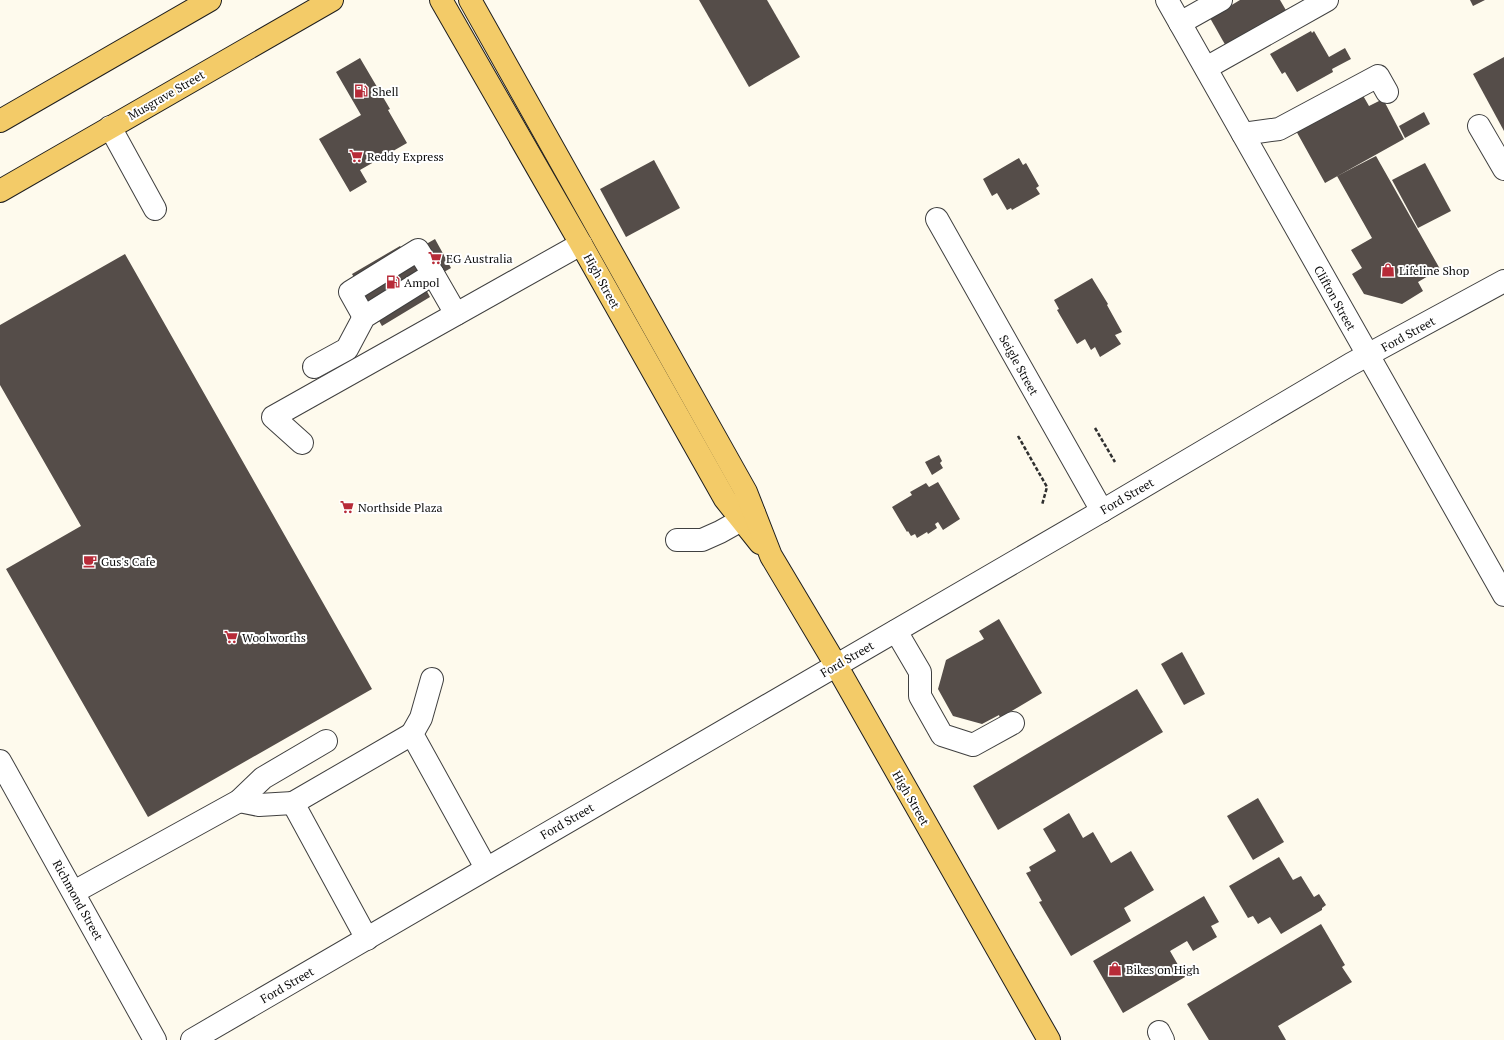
<svg xmlns="http://www.w3.org/2000/svg" width="1504" height="1040" font-family="'PT Serif',serif">
  <rect width="100%" height="100%" fill="#fefaed"/>
  <!-- building -->
  <g fill="#554d49">
    <polygon points="699,0 767,0 800,57 749,87"/>
    <polygon points="1240,0 1280,0 1287,12 1227,48 1210,18"/>
    <polygon points="1470,0 1485,0 1473,6"/>
    <polygon points="1311,31 1312,33 1314,31 1329,57 1345,48 1351,59 1332,69 1333,72 1297,92 1285,72 1282,74 1270,54"/>
    <polygon points="1504,57 1504,131 1473,74"/>
    <polygon points="360,58 390,109 388,110 407,143 360,170 367,182 350,192 319,139 361,115 336,72"/>
    <polygon points="1361,92 1369,106 1383,99 1404,139 1325,183 1295,129"/>
    <polygon points="1424,112 1430,124 1405,138 1399,126"/>
    <polygon points="1376,156 1440,269 1418,282 1423,291 1402,304 1364,294 1352,274 1362,268 1351,250 1372,238 1337,176"/>
    <polygon points="1019,158 1023,165 1026,163 1039,186 1036,188 1040,194 1012,210 1011,208 1007,210 997,193 992,196 983,179"/>
    <polygon points="654,160 680,208 626,237 600,189"/>
    <polygon points="1425,163 1451,211 1418,228 1392,180"/>
    <polygon points="435,239 451,268 423,284 430,297 382,326 352,274 400,246 407,255"/>
    <polygon points="125,254 372,689 148,817 6,569 81,526 0,385 0,325"/>
    <polygon points="1092,278 1108,304 1107,305 1122,332 1115,335 1121,344 1100,357 1095,347 1091,350 1085,339 1077,344 1057,310 1059,309 1054,300"/>
    <polygon points="939,455 942,461 940,463 943,468 932,475 925,462"/>
    <polygon points="938,482 960,519 943,530 938,522 935,524 937,528 928,534 927,532 917,538 915,534 911,536 908,531 907,532 892,507 912,495 910,492 926,483 929,487"/>
    <polygon points="999,619 1042,693 1000,718 999,715 982,724 953,716 938,689 946,660 984,639 979,631"/>
    <polygon points="1182,652 1205,694 1184,705 1161,664"/>
    <polygon points="1137,689 1163,732 998,830 973,786"/>
    <polygon points="1258,798 1284,842 1253,860 1227,816"/>
    <polygon points="1069,813 1083,838 1093,832 1111,863 1131,851 1154,890 1124,908 1131,921 1071,956 1039,902 1042,901 1026,873 1031,871 1029,867 1056,851 1043,829"/>
    <polygon points="1279,857 1293,880 1301,876 1314,897 1319,894 1326,905 1322,908 1322,910 1281,934 1270,917 1258,924 1253,916 1248,918 1229,886"/>
    <polygon points="1204,896 1219,922 1211,926 1217,937 1193,951 1187,941 1170,951 1185,977 1123,1013 1093,961"/>
    <polygon points="1321,924 1345,965 1342,967 1352,982 1278,1026 1286,1040 1209,1040 1187,1004"/>
  </g>
  <g fill="none" stroke-linecap="round" stroke-linejoin="round">
    <!-- minor casing -->
    <g stroke="#404040" stroke-width="24">
      <g id="minor">
        <polyline points="1167,0 1504,595"/>
        <polyline points="1180,23 1221,0"/>
        <polyline points="1206,68 1327,0"/>
        <polyline points="1479,126 1504,169"/>
        <polyline points="110,127 155,209"/>
        <polyline points="1243,134 1279,129 1378,76 1387,92"/>
        <polyline points="937,219 1102,511"/>
        <polyline points="364,317 350,292 418,250 433,274"/>
        <polyline points="314,367 347,349 364,317 433,274 456,314"/>
        <polyline points="302,443 273,417 581,244"/>
        <polyline points="677,540 702,540 720,532 754,513"/>
        <polyline points="896,631 920,672 920,696 942,735 973,745 1013,723"/>
        <polyline points="432,679 421,718 412,734 486,868"/>
        <polyline points="0,761 155,1040"/>
        <polyline points="239,801 259,805 293,803"/>
        <polyline points="74,892 239,801 263,778 326,741"/>
        <polyline points="367,939 293,803 412,734"/>
        <polyline points="1159,1032 1163,1040"/>
        <polyline points="192,1040 1102,511 1351,364 1504,281"/>
      </g>
    </g>
    <!-- major casing -->
    <g stroke="#1e1e1e" stroke-width="24">
      <g id="major">
        <polyline points="441,0 581,244 725,499 760,543"/>
        <polyline points="470,0 746,492 771,556 836,665 1049,1040"/>
        <polyline points="0,121 210,0"/>
        <polyline points="0,191 332,0"/>
      </g>
    </g>
    <!-- path -->
    <g stroke="#2f2f2f" stroke-width="2.5" stroke-dasharray="4 2" stroke-linecap="butt">
      <polyline points="1095,428 1115,462"/>
      <polyline points="1018,436 1047,487 1042,505"/>
    </g>
    <!-- minor -->
    <use href="#minor" stroke="#fff" stroke-width="22"/>
    <!-- major -->
    <use href="#major" stroke="#f3cb68" stroke-width="22"/>
  </g>
  <!-- icons -->
  <defs>
    <g id="fuel-bare" transform="scale(1.08)"><path d="M-5.5-6h7V0h2V4h1.3V-2.5L3-4.5l.8-.8L6-3V5H2.5V1h-1V6h-7ZM-4.2-4.7v3.2H.2V-4.7Z" fill="#b72b38" stroke="#fff" stroke-width="2.5" paint-order="stroke"/></g>
    <g id="supermarket-bare" transform="scale(1.08)"><path d="M-6-5.5h2.5l.6 2H6L4.5 2H-2.5L-4.4-4H-6ZM-1.5 3.2a1.3 1.3 0 1 0 .1 0ZM3 3.2a1.3 1.3 0 1 0 .1 0Z" fill="#b72b38" stroke="#fff" stroke-width="2.5" paint-order="stroke"/></g>
    <g id="shop-bare" transform="scale(1.08)"><path d="M-5-2.5h2.3a2.7 3.5 0 0 1 5.4 0H5L5.5 6h-11ZM-1.5-2.5h3a1.5 2.3 0 0 0-3 0Z" fill="#b72b38" stroke="#fff" stroke-width="2.5" paint-order="stroke"/></g>
    <g id="cafe-bare" transform="scale(1.08)"><path d="M-5.5-4.5H6V0H3Q3 3.5 0 3.5H-2.5Q-5.5 3.5-5.5 0ZM3-3.2v2h1.7v-2ZM-6 4.5H4V6H-6Z" fill="#b72b38" stroke="#fff" stroke-width="2.5" paint-order="stroke"/></g>
  </defs>
  <g fill-rule="evenodd">
    <use href="#fuel-bare" x="361" y="91"/>
    <use href="#supermarket-bare" x="356" y="156"/>
    <use href="#supermarket-bare" x="435" y="258"/>
    <use href="#shop-bare" x="1388" y="270"/>
    <use href="#fuel-bare" x="393" y="282"/>
    <use href="#supermarket-bare" x="347" y="507"/>
    <use href="#cafe-bare" x="90" y="561"/>
    <use href="#supermarket-bare" x="231" y="637"/>
    <use href="#shop-bare" x="1115" y="969"/>
  </g>
  <g text-anchor="middle" dominant-baseline="central" stroke-width="4" stroke-linejoin="round" paint-order="stroke">
    <!-- poi labels -->
    <g font-size="12" fill="#0d0d0d" stroke="#fff" text-anchor="start">
      <text x="372" y="91">Shell</text>
      <text x="367" y="156">Reddy Express</text>
      <text x="446" y="258">EG Australia</text>
      <text x="1399" y="270">Lifeline Shop</text>
      <text x="404" y="282">Ampol</text>
      <text x="358" y="507">Northside Plaza</text>
      <text x="101" y="561">Gus's Cafe</text>
      <text x="242" y="637">Woolworths</text>
      <text x="1126" y="969">Bikes on High</text>
    </g>
    <!-- street labels -->
    <g font-size="12" fill="#0d0d0d" stroke="#fff">
      <text transform="translate(166 95) rotate(-30)">Musgrave Street</text>
      <text transform="translate(602 281) rotate(61)">High Street</text>
      <text transform="translate(1335 298) rotate(61)">Clifton Street</text>
      <text transform="translate(1408 334) rotate(-29)">Ford Street</text>
      <text transform="translate(1019 365) rotate(61)">Seigle Street</text>
      <text transform="translate(1127 496) rotate(-30)">Ford Street</text>
      <text transform="translate(847 659) rotate(-30)">Ford Street</text>
      <text transform="translate(911 798) rotate(60)">High Street</text>
      <text transform="translate(567 821) rotate(-30)">Ford Street</text>
      <text transform="translate(78 900) rotate(61)">Richmond Street</text>
      <text transform="translate(287 985) rotate(-30)">Ford Street</text>
    </g>
  </g>
</svg>
